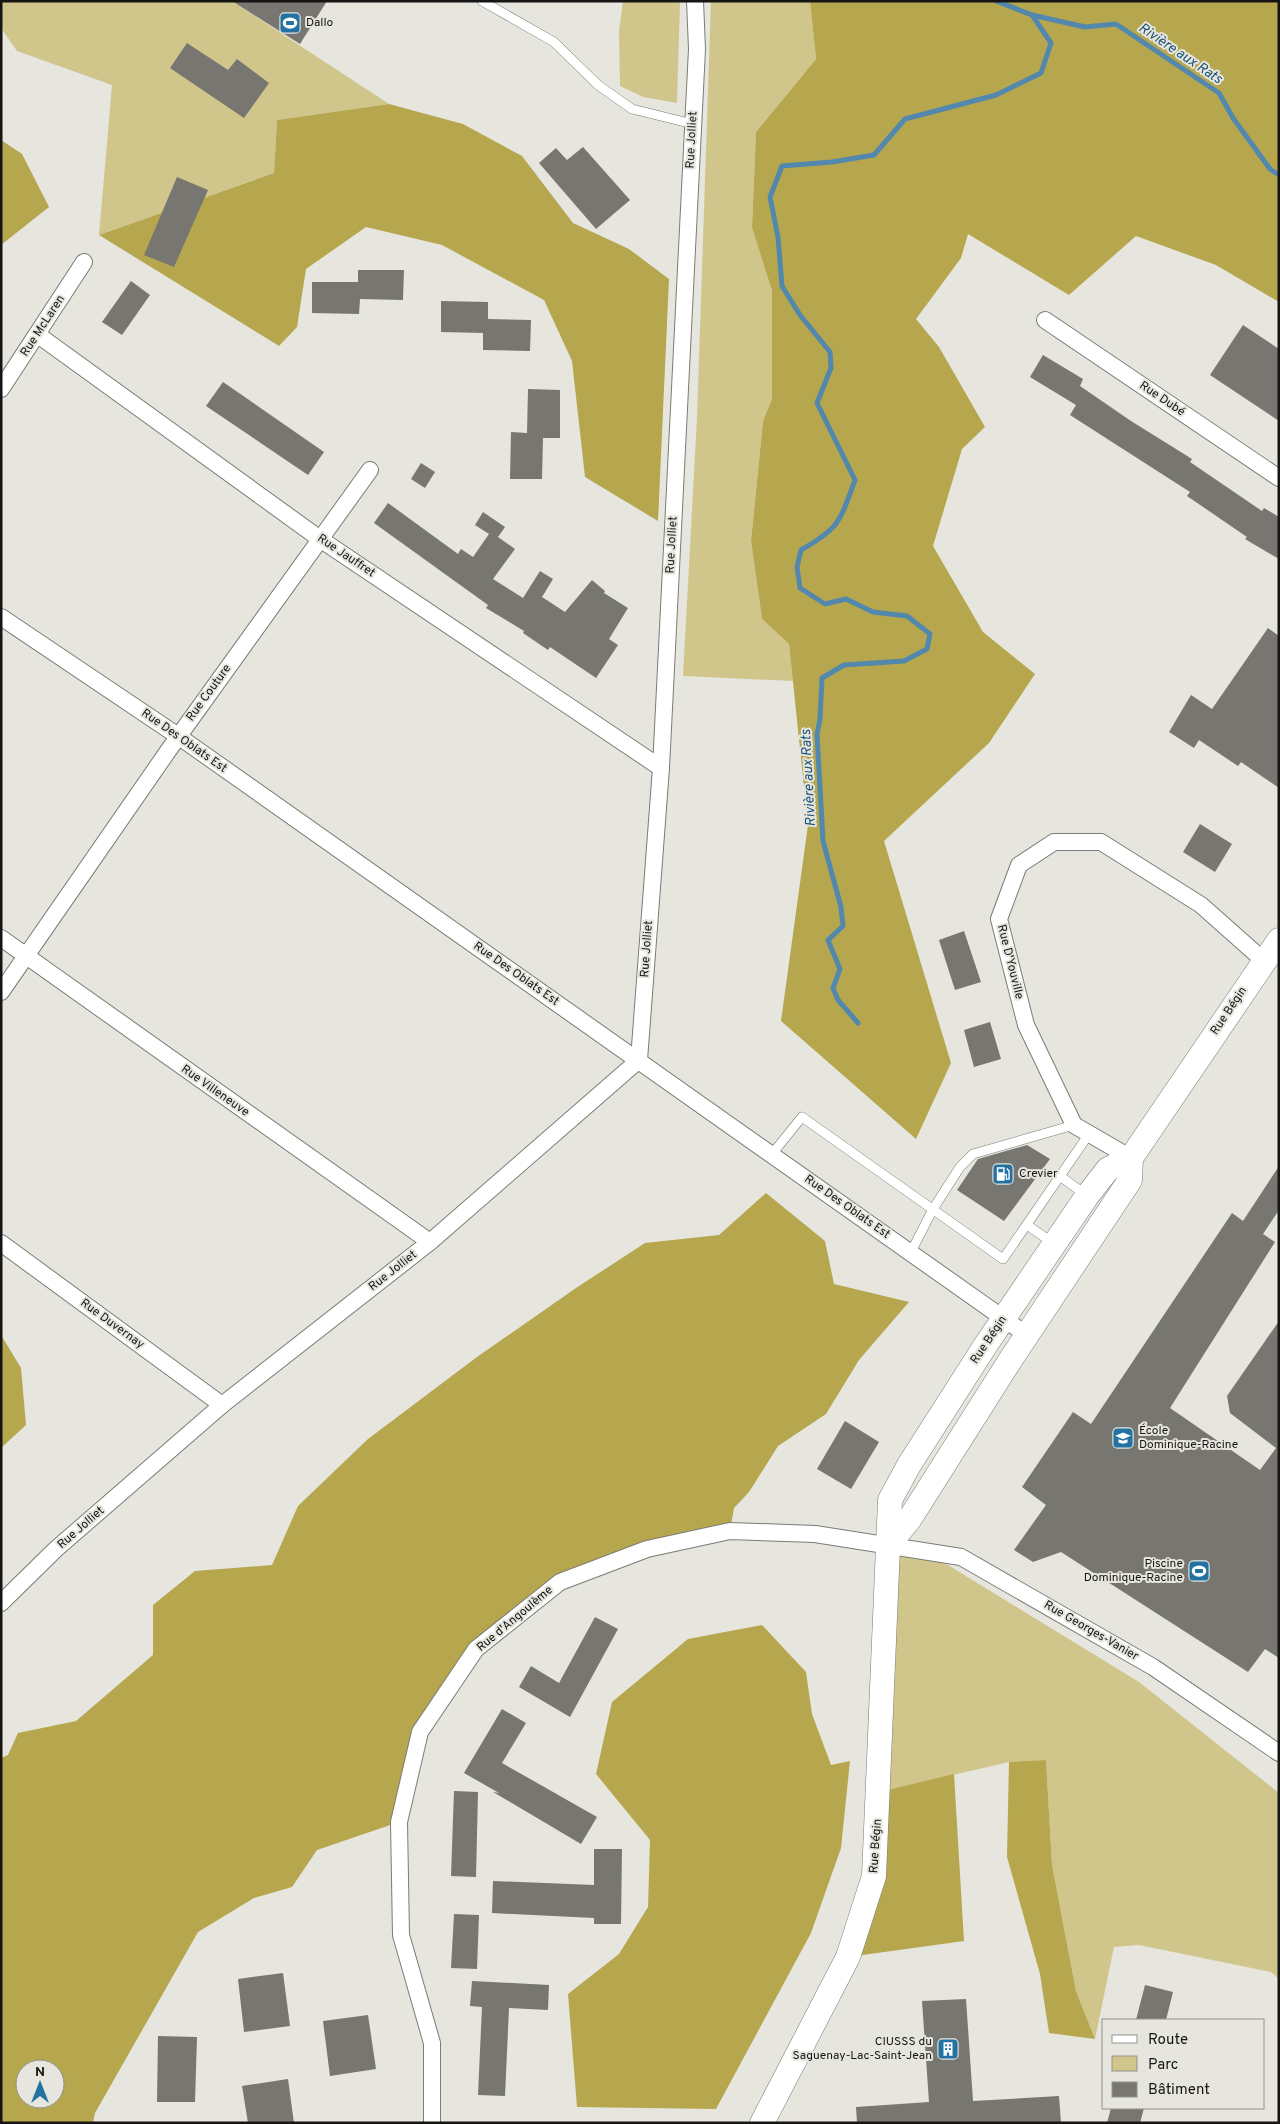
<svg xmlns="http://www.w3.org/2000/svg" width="1280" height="2124" font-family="Overpass,sans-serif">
  <rect width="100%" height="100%" fill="#e6e5de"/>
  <!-- green -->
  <g fill="#d0c68c">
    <polygon points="1,1 232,1 389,104 277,120 274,173 99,235 112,85 17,51 1,28"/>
    <polygon points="623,1 680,1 677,103 643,97 620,86 619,31"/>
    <polygon points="711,1 810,1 816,59 756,132 752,226 772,291 772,399 763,421 751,541 762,619 789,644 793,681 683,676 697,418"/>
    <polygon points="888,1545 948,1565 1139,1682 1279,1793 1279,1979 1271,1972 1139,1945 1114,1947 1095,2039 1076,1991 1052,1865 1046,1760 1009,1762 879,1792"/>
  </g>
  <!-- forest -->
  <g fill="#b6a74f" fill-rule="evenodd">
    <polygon points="810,1 1279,1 1279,302 1216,265 1136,236 1069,295 968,234 961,258 916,319 939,347 985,427 962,449 933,546 983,632 1035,674 989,743 884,841 951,1063 916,1139 781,1021 808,825 789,644 762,619 751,541 763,421 772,399 772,291 752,227 756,132 816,59"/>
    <polygon points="389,104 463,124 522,156 573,223 629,249 669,279 658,521 585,477 572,361 544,300 442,245 366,227 306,269 297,327 279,346 99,235 274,173 277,120"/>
    <polygon points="1,140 22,154 49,207 1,245"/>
    <path d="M766,1193L825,1241L834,1284L909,1302L859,1360L826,1414L778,1446L749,1492L734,1508L730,1531L560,1582L476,1649L420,1732L399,1822L317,1850L292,1887L254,1898L198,1932L95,2113L93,2123H1V1758L8,1755L18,1733L76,1721L153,1655V1605L195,1571L272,1565L298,1506L368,1439L477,1357L576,1288L645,1243L719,1235ZM25,2069H55V2099H25Z"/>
    <polygon points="1,1335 21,1368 26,1425 1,1448"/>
    <polygon points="762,1625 806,1672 812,1714 831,1765 850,1761 841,1848 811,1933 716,2109 577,2107 568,1994 619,1954 648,1907 650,1840 596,1774 612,1702 688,1639"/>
    <polygon points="1046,1760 1052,1865 1076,1991 1095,2039 1049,2033 1040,1974 1007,1857 1009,1762"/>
    <polygon points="954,1774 964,1941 848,1957 879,1792"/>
  </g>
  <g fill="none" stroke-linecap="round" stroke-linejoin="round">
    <!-- stream -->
    <g stroke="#5287ae" stroke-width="5">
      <polyline points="996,1 1032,15 1085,27 1116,24 1219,93 1233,118 1270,169 1279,175"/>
      <path d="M858,1023L838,1000L833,988L840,969L828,940L843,926L841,907L823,841L817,734L820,719L822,678L844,665L904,661L927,649L930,634L907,616L873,612L846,599L825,604L800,588L797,567L801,550C840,528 840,521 855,480L817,403L831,368L830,352L800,315L782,286L778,237L770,197L782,166L832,162L874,155L905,119L996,95L1041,73L1051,43L1032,15"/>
    </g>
  </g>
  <!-- building -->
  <g fill="#777670">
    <polygon points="232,1 327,1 300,44"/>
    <polygon points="187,43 228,70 237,59 269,83 244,118 170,68"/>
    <polygon points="583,147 630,200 596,229 539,163 556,148 567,160"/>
    <polygon points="177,177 208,190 174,267 144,255"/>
    <polygon points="358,270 404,270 403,300 360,299 359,314 312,313 312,282 358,282"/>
    <polygon points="131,281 150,295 122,335 102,322"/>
    <polygon points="441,301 488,302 488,319 531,320 530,351 483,350 483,333 441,332"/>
    <polygon points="1243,325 1279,349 1279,421 1210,375"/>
    <polygon points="1043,355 1083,379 1080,386 1131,421 1192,459 1190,462 1262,511 1264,508 1279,517 1279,559 1245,539 1247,537 1187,496 1190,492 1070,415 1076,405 1030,377"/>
    <polygon points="223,382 324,452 308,475 206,406"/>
    <polygon points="528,389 560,390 560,438 543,438 542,479 510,479 511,432 527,433"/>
    <polygon points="421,463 435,472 425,488 411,479"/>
    <polygon points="388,503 458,554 461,549 473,557 489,534 475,525 483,512 505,527 498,537 515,549 493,579 523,598 540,571 553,579 542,597 565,612 592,580 605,591 604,593 628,608 609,639 618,645 596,678 550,647 548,650 523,633 524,631 486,608 488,605 374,523"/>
    <polygon points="1268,628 1279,636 1279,788 1241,762 1238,766 1199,740 1194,748 1169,732 1191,695 1212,709"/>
    <polygon points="1200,824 1232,844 1215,872 1183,852"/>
    <polygon points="964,931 981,982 955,990 939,940"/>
    <polygon points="990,1022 1001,1059 974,1067 964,1030"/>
    <polygon points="1027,1145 1050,1159 1004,1221 957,1190 978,1159"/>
    <polygon points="1279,1166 1279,1210 1263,1234 1275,1242 1170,1408 1260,1470 1276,1448 1230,1413 1227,1396 1279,1321 1279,1658 1265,1649 1248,1672 1061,1552 1033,1562 1014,1550 1046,1505 1022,1487 1073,1412 1091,1424 1232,1213 1243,1221"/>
    <polygon points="845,1421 879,1442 851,1489 817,1469"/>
    <polygon points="595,1617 618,1629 570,1717 519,1687 531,1666 559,1683"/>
    <polygon points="502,1709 526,1723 502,1763 597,1817 581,1844 493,1792 499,1793 464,1773"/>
    <polygon points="454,1791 478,1792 476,1877 451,1876"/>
    <polygon points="594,1849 622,1849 621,1924 594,1924 594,1918 492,1913 493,1881 594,1885"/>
    <polygon points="454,1914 479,1915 477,1969 451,1968"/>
    <polygon points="283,1973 290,2026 244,2032 238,1979"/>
    <polygon points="472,1981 549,1985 548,2010 509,2008 505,2096 478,2095 482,2007 470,2006"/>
    <polygon points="1145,1985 1173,1992 1166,2020 1136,2020"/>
    <polygon points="966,1999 973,2101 1059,2096 1061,2123 857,2123 856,2107 929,2102 922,2001"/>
    <polygon points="368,2015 376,2069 330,2076 323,2021"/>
    <polygon points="158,2036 197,2037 195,2102 157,2102"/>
    <polygon points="288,2079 294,2123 248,2123 242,2086"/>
    <polygon points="1111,2108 1144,2108 1140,2123 1107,2123"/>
  </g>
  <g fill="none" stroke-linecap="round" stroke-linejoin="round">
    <!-- lane casing -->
    <g stroke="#7c7b75" stroke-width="10">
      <g id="lane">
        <polyline points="482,1 554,42 598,85 632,109 693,124"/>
        <polyline points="772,1154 802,1117 1003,1259 1089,1134"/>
        <polyline points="1060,1176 1086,1195"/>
        <polyline points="1027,1225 1053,1243"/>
        <polyline points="911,1252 933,1209 960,1167 973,1154 1074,1125"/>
      </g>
    </g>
    <!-- street casing -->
    <g stroke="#7c7b75" stroke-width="18">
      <g id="street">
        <polyline points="1045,320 1279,478"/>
        <polyline points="38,335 320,539 661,768"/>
        <polyline points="1,389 84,262"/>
        <polyline points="1,617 178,736 1027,1335"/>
        <polyline points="1,938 430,1242"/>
        <polyline points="1,992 168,751 370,470"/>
        <polyline points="1131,1158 1074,1125 1026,1025 999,919 1019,865 1054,842 1101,842 1201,905 1263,960"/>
        <polyline points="1,1243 222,1405"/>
        <polyline points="1,1603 56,1549 222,1405 430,1242 639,1060 661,768 697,49 695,1"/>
        <polyline points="432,2123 432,2043 401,1935 399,1822 420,1732 476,1649 560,1582 647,1549 730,1531 815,1534 961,1557 1153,1667 1279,1753"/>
      </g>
    </g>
    <!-- secondary casing -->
    <g stroke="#7c7b75" stroke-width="25">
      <g id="secondary">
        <polyline points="888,1545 909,1520 1011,1359 1130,1180 1131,1158"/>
        <polyline points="762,2123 848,1957 874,1876 890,1500 909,1465 985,1346 1087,1196 1108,1169 1131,1158 1279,940"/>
      </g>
    </g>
    <!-- lane -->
    <use href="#lane" stroke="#fff" stroke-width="9"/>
    <!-- street -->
    <use href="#street" stroke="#fff" stroke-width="16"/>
    <!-- secondary -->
    <use href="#secondary" stroke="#fff" stroke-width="24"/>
  </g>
  <!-- icons -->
  <defs>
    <g id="stadium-square" transform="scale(1.125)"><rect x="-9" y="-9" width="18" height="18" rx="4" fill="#2372a4" stroke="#e6e5de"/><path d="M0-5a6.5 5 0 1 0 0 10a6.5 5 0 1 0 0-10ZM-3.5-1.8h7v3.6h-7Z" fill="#fff"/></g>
    <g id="fuel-square" transform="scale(1.125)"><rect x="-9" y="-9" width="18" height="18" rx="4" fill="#2372a4" stroke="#e6e5de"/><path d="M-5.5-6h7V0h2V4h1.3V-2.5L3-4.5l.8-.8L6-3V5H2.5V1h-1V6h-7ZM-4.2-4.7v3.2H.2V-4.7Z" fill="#fff"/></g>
    <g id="school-square" transform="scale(1.125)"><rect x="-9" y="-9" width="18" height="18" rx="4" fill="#2372a4" stroke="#e6e5de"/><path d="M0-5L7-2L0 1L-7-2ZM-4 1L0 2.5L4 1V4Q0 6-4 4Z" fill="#fff"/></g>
    <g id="building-square" transform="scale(1.125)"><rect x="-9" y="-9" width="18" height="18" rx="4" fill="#2372a4" stroke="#e6e5de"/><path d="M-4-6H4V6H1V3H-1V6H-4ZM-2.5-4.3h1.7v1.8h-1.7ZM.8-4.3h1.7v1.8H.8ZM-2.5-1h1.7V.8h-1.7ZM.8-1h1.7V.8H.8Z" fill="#fff"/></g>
  </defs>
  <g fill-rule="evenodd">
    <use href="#stadium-square" x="290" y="23"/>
    <use href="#fuel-square" x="1003" y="1174"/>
    <use href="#school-square" x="1123" y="1438"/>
    <use href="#stadium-square" x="1199" y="1571"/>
    <use href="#building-square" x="948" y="2049"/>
  </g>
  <g text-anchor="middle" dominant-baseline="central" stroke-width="4" stroke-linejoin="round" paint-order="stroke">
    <!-- poi labels -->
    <g font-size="12" fill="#161513" stroke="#e6e5de" text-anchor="start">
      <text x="306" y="23">Dallo</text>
      <text x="1019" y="1174">Crevier</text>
      <text x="1139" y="1431">École<tspan x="1139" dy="14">Dominique-Racine</tspan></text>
      <text x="1183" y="1564" text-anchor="end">Piscine<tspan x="1183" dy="14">Dominique-Racine</tspan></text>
      <text x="932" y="2042" text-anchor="end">CIUSSS du<tspan x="932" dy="14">Saguenay-Lac-Saint-Jean</tspan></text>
    </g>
    <!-- street labels -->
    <g font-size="12" fill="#161513" stroke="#e6e5de">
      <text transform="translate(692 140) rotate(-87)">Rue Jolliet</text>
      <text transform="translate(43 326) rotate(-57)">Rue McLaren</text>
      <text transform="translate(1162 399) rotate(34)">Rue Dubé</text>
      <text transform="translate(672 545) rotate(-87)">Rue Jolliet</text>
      <text transform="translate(346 556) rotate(34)">Rue Jauffret</text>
      <text transform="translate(209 693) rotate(-54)">Rue Couture</text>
      <text transform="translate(184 741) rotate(35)">Rue Des Oblats Est</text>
      <text transform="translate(647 949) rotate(-86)">Rue Jolliet</text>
      <text transform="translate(1010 962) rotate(76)">Rue D'Youville</text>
      <text transform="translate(516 974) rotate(35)">Rue Des Oblats Est</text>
      <text transform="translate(1229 1011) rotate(-56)">Rue Bégin</text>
      <text transform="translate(215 1091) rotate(35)">Rue Villeneuve</text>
      <text transform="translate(847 1207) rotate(35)">Rue Des Oblats Est</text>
      <text transform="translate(393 1271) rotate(-38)">Rue Jolliet</text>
      <text transform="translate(112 1324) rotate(36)">Rue Duvernay</text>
      <text transform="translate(989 1340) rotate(-56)">Rue Bégin</text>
      <text transform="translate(81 1528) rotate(-41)">Rue Jolliet</text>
      <text transform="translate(515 1619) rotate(-40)">Rue d'Angoulème</text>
      <text transform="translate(1091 1631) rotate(30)">Rue Georges-Vanier</text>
      <text transform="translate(876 1846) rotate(-86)">Rue Bégin</text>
    </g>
    <!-- water labels -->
    <g font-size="14" font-style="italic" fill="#1a5378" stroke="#e6e5de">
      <text transform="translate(1180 54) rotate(34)">Rivière aux Rats</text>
      <text transform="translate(809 778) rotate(-93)">Rivière aux Rats</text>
    </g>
  </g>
  <!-- border -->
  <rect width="1280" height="2124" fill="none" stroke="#161513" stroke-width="5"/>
  <!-- legend -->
  <rect x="1102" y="2019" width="162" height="90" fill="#e6e5de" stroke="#93928d"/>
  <rect x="1112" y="2035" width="25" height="8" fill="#ffffff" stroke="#93928d"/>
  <text x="1148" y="2044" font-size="15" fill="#161513">Route</text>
  <rect x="1112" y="2056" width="25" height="15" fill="#d0c68c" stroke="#93928d"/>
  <text x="1148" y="2069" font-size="15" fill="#161513">Parc</text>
  <rect x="1112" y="2082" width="25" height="15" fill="#777670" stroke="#93928d"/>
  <text x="1148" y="2094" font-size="15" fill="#161513">Bâtiment</text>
  <!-- north arrow -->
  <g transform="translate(40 2084)"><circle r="24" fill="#e6e5de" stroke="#93928d"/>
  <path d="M0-4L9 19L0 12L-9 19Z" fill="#2372a4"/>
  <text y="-8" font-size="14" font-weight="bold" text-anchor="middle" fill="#161513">N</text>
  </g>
</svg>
